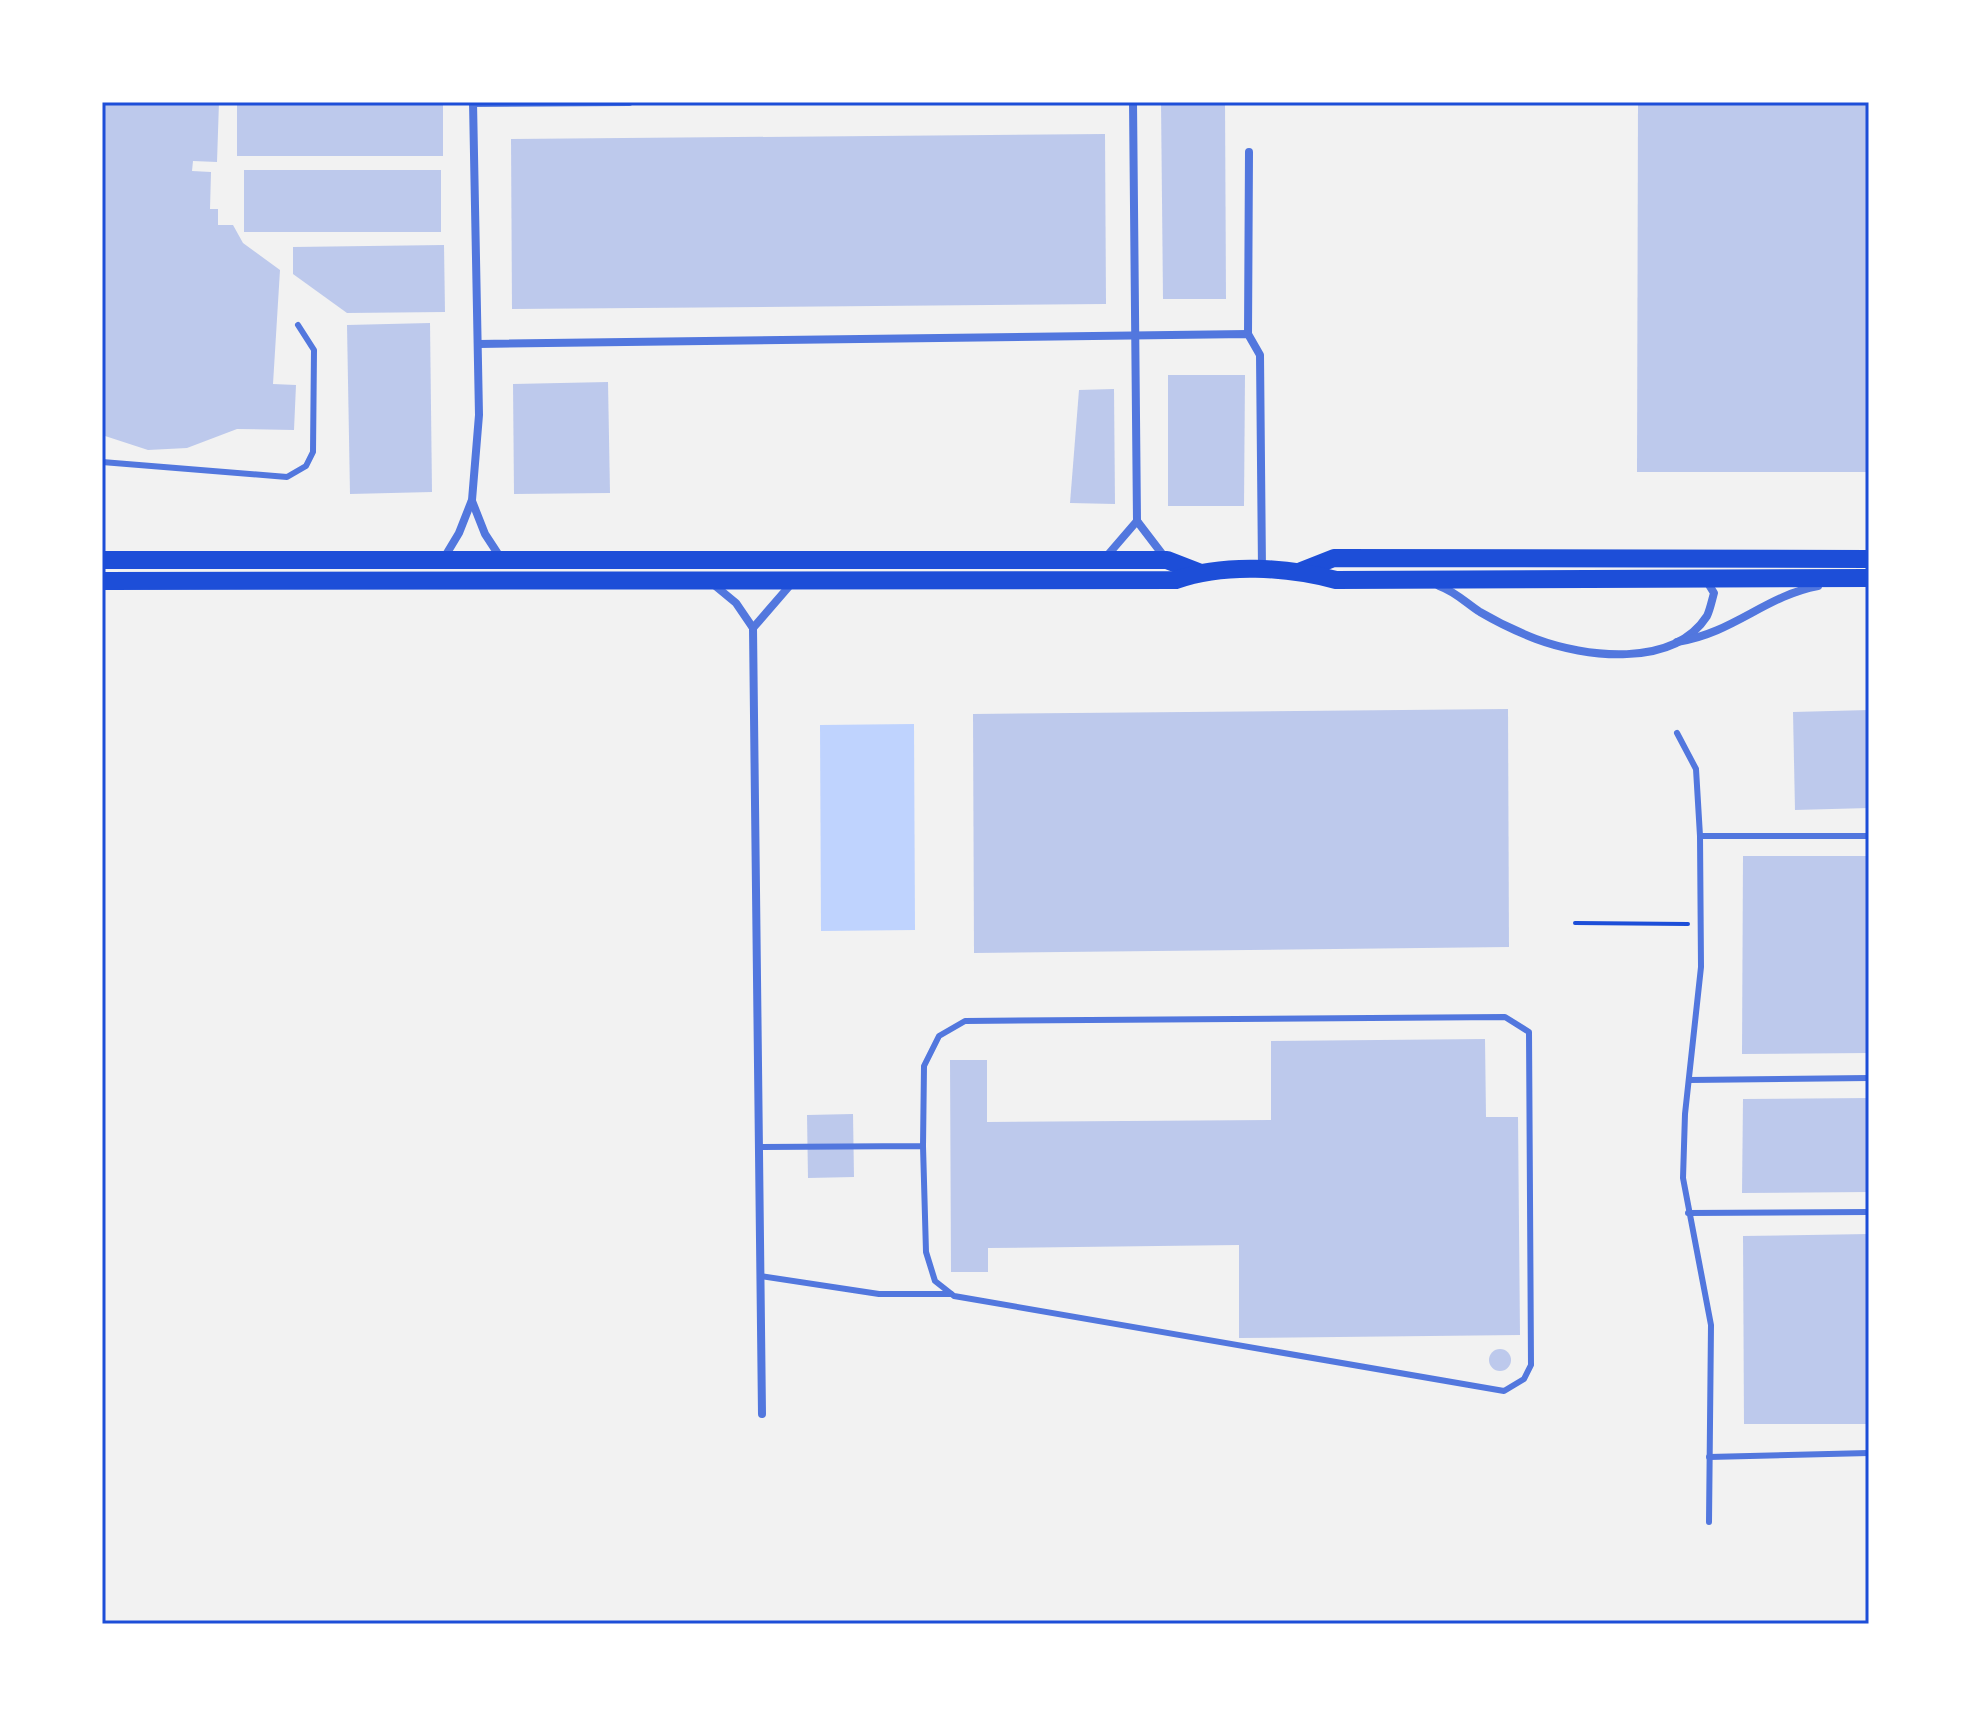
<svg xmlns="http://www.w3.org/2000/svg" width="1971" height="1726" font-family="Jost,sans-serif">
  <rect width="100%" height="100%" fill="#f2f2f2"/>
  <!-- water -->
  <polygon fill="#bfd3fe" points="914,724 915,930 821,931 820,725"/>
  <!-- building -->
  <g fill="#bdc9ec">
    <polygon points="102,102 219,102 217,162 193,161 192,171 211,172 210,209 218,209 218,225 233,225 243,243 280,270 273,384 296,385 294,430 237,429 187,448 148,450 102,435"/>
    <rect x="237" y="102" width="206" height="54"/>
    <polygon points="1161,102 1225,102 1226,299 1163,299"/>
    <polygon points="1638,102 1869,102 1869,472 1637,472"/>
    <polygon points="1105,134 1106,304 512,309 511,139"/>
    <rect x="244" y="170" width="197" height="62"/>
    <polygon points="444,245 445,312 347,313 293,274 293,247"/>
    <polygon points="430,323 432,492 350,494 347,325"/>
    <polygon points="1168,375 1245,375 1244,506 1168,506"/>
    <polygon points="608,382 610,493 514,494 513,384"/>
    <polygon points="1114,389 1115,504 1070,503 1079,390"/>
    <polygon points="1508,709 1509,947 974,953 973,714"/>
    <polygon points="1869,710 1869,808 1795,810 1793,712"/>
    <polygon points="1743,856 1869,856 1869,1053 1742,1054"/>
    <polygon points="1485,1039 1486,1117 1518,1117 1520,1335 1239,1338 1239,1245 988,1248 988,1272 951,1272 950,1060 987,1060 987,1122 1271,1120 1271,1041"/>
    <polygon points="1869,1098 1869,1192 1742,1193 1743,1099"/>
    <polygon points="853,1114 854,1177 808,1178 807,1115"/>
    <polygon points="1869,1234 1869,1424 1744,1424 1743,1236"/>
    <circle cx="1500" cy="1360" r="11"/>
  </g>
  <g fill="none" stroke-linecap="round" stroke-linejoin="round">
    <!-- path -->
    <polyline stroke="#1d4ed8" stroke-width="4" points="1575,923 1688,924"/>
    <!-- service -->
    <g stroke="#5277de" stroke-width="6">
      <polyline points="102,462 287,477 306,466 313,452 314,350 298,325"/>
      <polyline points="1677,733 1696,769 1700,836 1701,967 1685,1114 1683,1178 1711,1325 1709,1522"/>
      <polyline points="1700,836 1869,836"/>
      <polyline points="1689,1080 1869,1078"/>
      <polyline points="759,1147 923,1146 924,1066 939,1036 965,1021 1505,1017 1529,1032 1531,1365 1524,1379 1504,1391 954,1296 935,1281 926,1252 923,1146"/>
      <polyline points="1688,1213 1869,1212"/>
      <polyline points="760,1276 879,1294 951,1294"/>
      <polyline points="1709,1457 1869,1453"/>
    </g>
    <!-- minor -->
    <g stroke="#5277de" stroke-width="8">
      <polyline points="1133,102 1137,521 1166,559"/>
      <polyline points="473,103 629,102"/>
      <polyline points="1248,334 1249,152"/>
      <polyline points="479,344 1248,334 1260,355 1262,570"/>
      <polyline points="472,501 485,534 502,560"/>
      <polyline points="1106,557 1137,521"/>
      <polyline points="444,558 459,533 472,500 479,415 473,102"/>
      <polyline points="713,584 736,603 753,628 762,1414"/>
      <path d="M1439,586C1456,592 1466,603 1480,612C1497,622 1518,632 1536,639C1584,657 1673,669 1707,616C1710,610 1712,600 1714,593L1706,580"/>
      <polyline points="753,628 792,583"/>
      <path d="M1677,642C1734,633 1765,596 1818,586"/>
    </g>
    <!-- primary -->
    <g stroke="#1d4ed8" stroke-width="18">
      <polyline points="102,560 1167,560 1198,572"/>
      <polyline points="1301,571 1334,558 1869,559"/>
      <path d="M102,581L1176,580C1224,563 1287,567 1336,580L1869,578"/>
    </g>
  </g>
  <!-- border -->
  <rect width="1971" height="1726" fill="none" stroke="#ffffff" stroke-width="208"/>
  <rect x="104" y="104" width="1763" height="1518" fill="none" stroke="#1d4ed8" stroke-width="3"/>
</svg>
